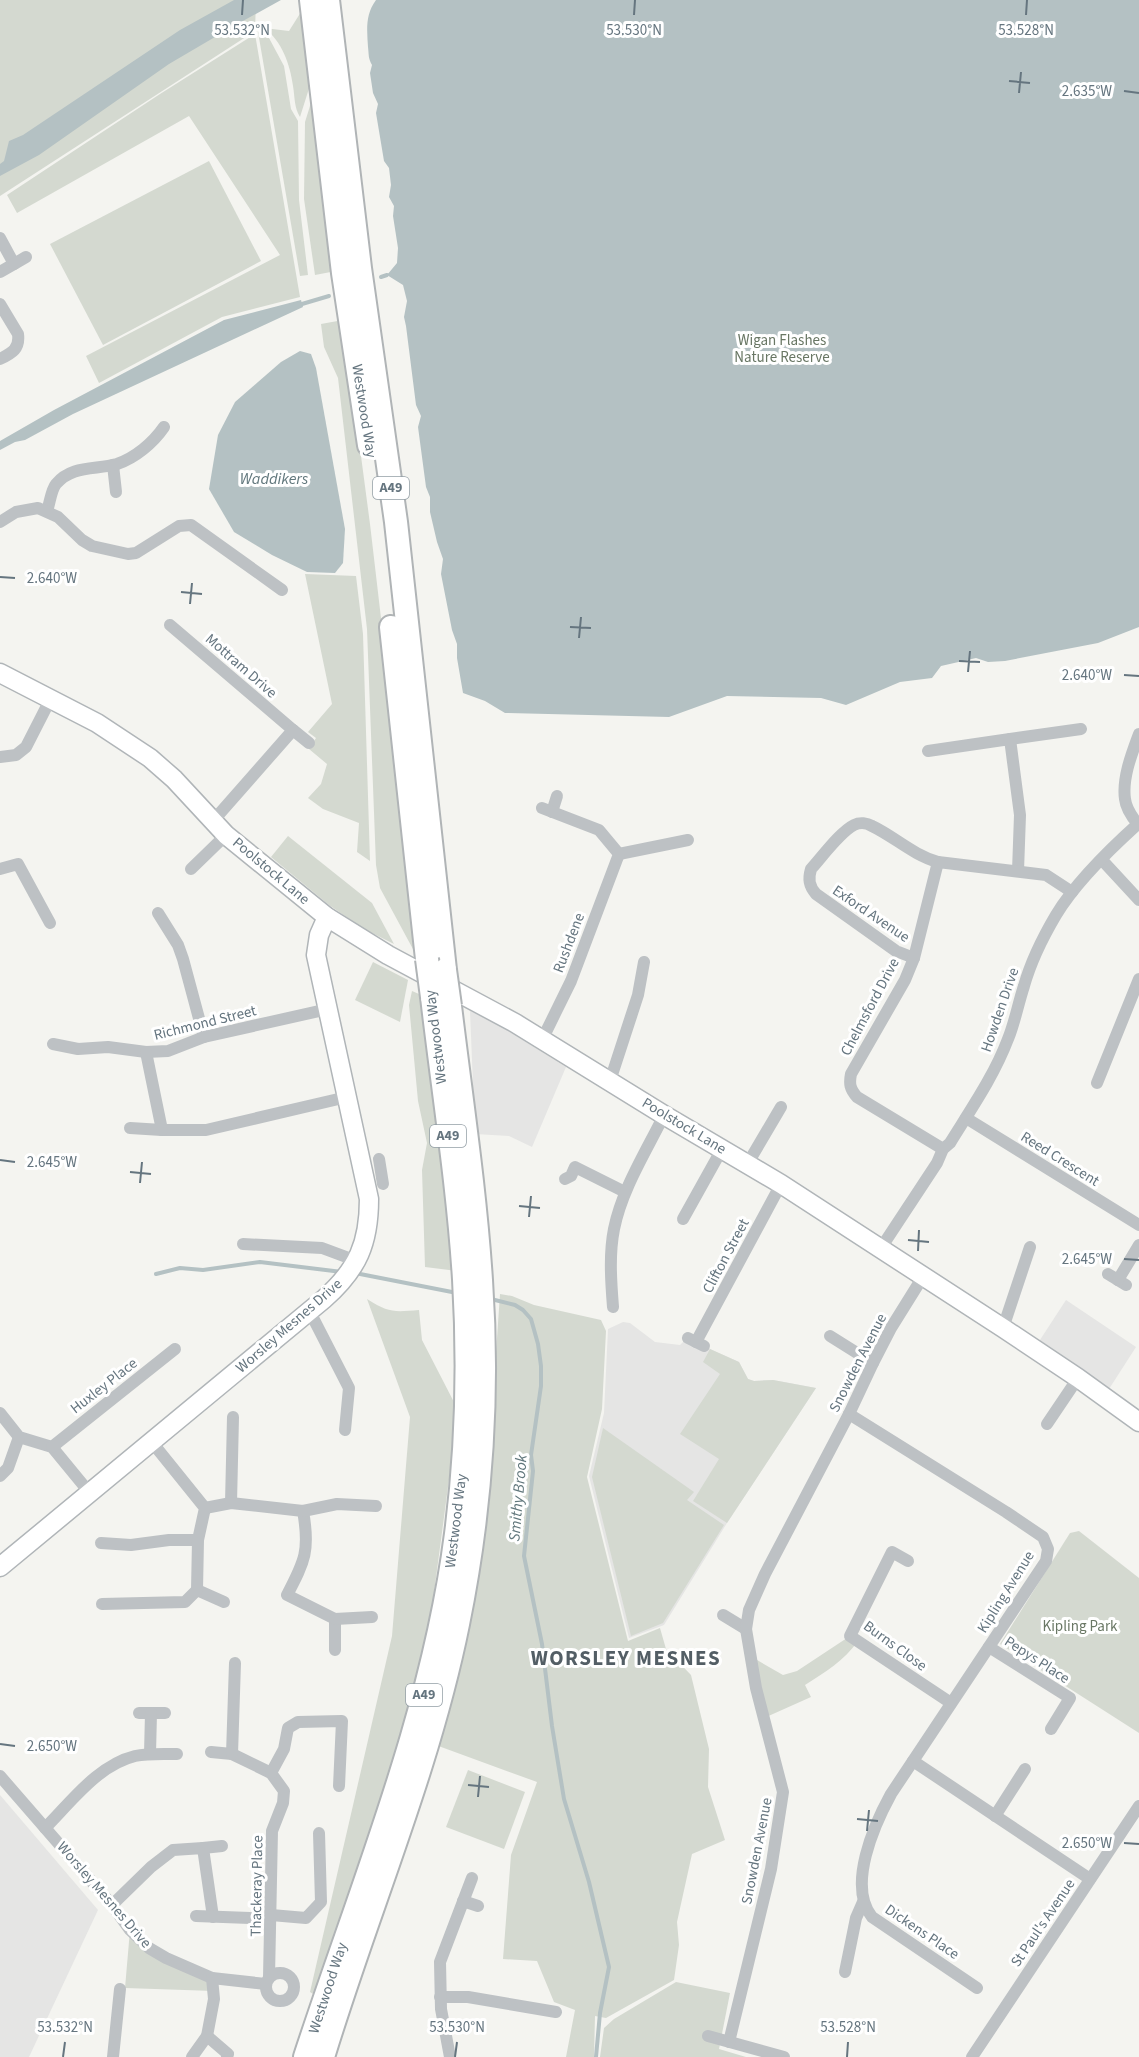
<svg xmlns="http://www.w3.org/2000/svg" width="1139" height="2057" font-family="'Source Sans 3',sans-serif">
  <rect width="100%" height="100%" fill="#f4f4f0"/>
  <!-- built -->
  <g fill="#e5e5e4">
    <polygon points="470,1011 497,1024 566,1067 532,1147 509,1136 475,1134"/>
    <polygon points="1066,1300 1136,1347 1109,1389 1038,1343"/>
    <polygon points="623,1322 630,1323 655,1342 680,1345 685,1340 694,1345 710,1349 739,1362 748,1379 754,1381 773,1380 816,1388 727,1523 664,1625 629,1638 589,1476 604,1413 608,1329"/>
    <polygon points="0,1795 98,1910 29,2057 0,2057"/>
  </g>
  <!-- green -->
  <g fill="#d4d9d0">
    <polygon points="0,0 256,0 255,31 0,196"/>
    <path d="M301,12L312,79L300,117C294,107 295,98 293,86C290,64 282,41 264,28L289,31Z"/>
    <polygon points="258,32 269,38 284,66 291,109 298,121 299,200 308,275 300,276"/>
    <polygon points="255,34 300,297 222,317 99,383 86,356 280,255 189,116 17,213 7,195 160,94"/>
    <polygon points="314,93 336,271 315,275 304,199 305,122"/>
    <polygon points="209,161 261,261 103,345 50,244"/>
    <polygon points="343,320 370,524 420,952 414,951 380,888 376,865 367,629 338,378 324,347 321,324"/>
    <polygon points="305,574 356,576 363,634 370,861 357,852 359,823 323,809 308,798 321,784 327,764 309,749 316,738 308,732 332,704"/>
    <polygon points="288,836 372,903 394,944 364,929 329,905 271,857"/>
    <polygon points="373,962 408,980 400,1022 355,1000"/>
    <polygon points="412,991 426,997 457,1271 425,1267 422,1170 427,1143 418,1101 409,1005"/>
    <polygon points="500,1294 512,1296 534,1305 601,1320 606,1331 602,1409 587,1477 628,1641 660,1628 666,1649 691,1675 709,1749 708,1787 725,1840 692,1854 677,1922 679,1945 674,1980 606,2018 595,2016 594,2057 566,2057 575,2010 554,2002 537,1961 503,1959 511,1855 537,1782 433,1744 490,1441"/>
    <path d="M367,1299C389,1313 394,1312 419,1310L422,1340L457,1408L455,1434L428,1638L336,1960L318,1997L310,1992L392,1636L410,1417Z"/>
    <polygon points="710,1349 739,1362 748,1379 754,1381 773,1380 816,1388 727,1523 693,1501 719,1459 680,1434 720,1374 703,1362"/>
    <polygon points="603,1428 694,1492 687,1500 724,1525 663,1623 631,1636 592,1477"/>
    <polygon points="1079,1531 1139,1578 1139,1733 1000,1644 1070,1533"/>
    <path d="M850,1636L858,1641C844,1661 825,1672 805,1685L811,1697L764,1718L750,1656L783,1675L797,1671Z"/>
    <polygon points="468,1770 525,1792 504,1849 446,1827"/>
    <polygon points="130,1930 173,1962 212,1978 214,1991 125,1988"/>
    <polygon points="676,1982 730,1993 719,2049 746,2057 600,2057 604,2028 614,2019"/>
  </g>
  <!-- water -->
  <g fill="#b4c1c3">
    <polygon points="234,0 281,0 232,27 169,64 39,155 0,176 0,164 4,161 9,141 23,135 180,30"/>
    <path d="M376,0H1139V627L1098,643L1005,661L988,662L976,658L941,666L932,678L900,682L846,705L821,698L727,696L669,717L505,713L485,701L463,693L457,658V644L452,630L441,574L443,559L437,542L430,512V497L426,487L418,427L421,416L416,405L406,326L404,317L407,301L403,285L387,275L397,263L398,248L393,216L394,206L389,197L391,185L389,168L384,161L376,113L378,104L373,93L370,73L372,65C368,58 369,55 368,47C367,30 365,15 376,0Z"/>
    <polygon points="301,300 303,307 73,414 25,440 15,442 0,450 0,441 54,410 224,320"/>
    <polygon points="300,351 311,354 316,368 345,529 343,563 335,573 307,572 272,555 234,532 209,489 218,435 235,402 281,362"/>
  </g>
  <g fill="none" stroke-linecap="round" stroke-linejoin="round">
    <!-- stream -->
    <g stroke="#b4c1c3" stroke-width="4">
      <polyline points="381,277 387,275"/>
      <polyline points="302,304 329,296"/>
      <polyline points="355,1273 457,1293"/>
      <polyline points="156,1274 180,1268 203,1270 260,1262 342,1272"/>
      <polyline points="491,1299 515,1305 523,1310 531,1319 538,1344 541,1366 541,1386 531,1455 533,1471 524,1556 542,1644 552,1726 564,1799 589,1882 609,1967 600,2013 596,2057"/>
    </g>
    <!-- secondary casing -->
    <g stroke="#b0b5b8" stroke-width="21">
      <g id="secondary">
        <polyline points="0,673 97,723 150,758 174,779 226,835 327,917 388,955 515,1023 664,1115 781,1184 1003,1328 1078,1378 1139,1422"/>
        <path d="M0,1567L324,1299C358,1269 369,1243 369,1199L316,955L319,935L327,917"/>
      </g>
    </g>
    <!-- highway casing -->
    <g stroke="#b0b4b6" stroke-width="26">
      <g id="highway">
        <polyline points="311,0 343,273 369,445"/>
        <polyline points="328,0 360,268 396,522 445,970"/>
        <polyline points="391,627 427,959"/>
        <path d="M305,2057C361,1886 433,1714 456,1534C467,1449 469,1364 464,1279C458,1185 443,1091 432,997"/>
        <path d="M323,2057C367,1912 428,1772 458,1624C481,1511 489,1395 481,1280C475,1188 461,1097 450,1006"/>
      </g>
    </g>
    <!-- street -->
    <g stroke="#bdc1c4" stroke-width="12">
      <polyline points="0,238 14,264 0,272"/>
      <polyline points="14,264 26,257"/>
      <path d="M0,304L18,334C20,349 12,353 0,359"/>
      <polyline points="113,465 116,492"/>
      <path d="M47,511C50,503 51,490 56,484C72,465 95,470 117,464C135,458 153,443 164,427"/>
      <polyline points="0,522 16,512 38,508 58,517 82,540 92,546 128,554 136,553 179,526 191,525 282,590"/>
      <polyline points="170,625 293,730 213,821"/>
      <polyline points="293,730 309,743"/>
      <polyline points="1010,739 1081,729"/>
      <polyline points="928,751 1010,739 1020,815 1018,871"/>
      <polyline points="0,757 16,755 26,747 51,698"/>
      <polyline points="552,812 557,796"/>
      <path d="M1138,824C1132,817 1126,808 1125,799C1122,778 1132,753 1139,734"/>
      <polyline points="619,854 688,840"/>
      <polyline points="1102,860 1139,900"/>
      <polyline points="0,869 18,864 50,923"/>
      <polyline points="191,869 226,835"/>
      <polyline points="158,913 178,945 183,959 204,1037"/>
      <path d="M914,958L896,951L816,894C809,886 808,879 811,869C822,857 840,832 854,825C860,822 867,823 872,826C895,837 913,855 938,862"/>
      <polyline points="542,1040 571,981 619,854 599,830 542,808"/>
      <polyline points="53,1044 78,1049 108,1047 146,1052 168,1051 204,1037 328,1009"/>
      <polyline points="146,1052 162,1130 206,1130 347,1097"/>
      <polyline points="610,1081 638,995 644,962"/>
      <polyline points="1097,1083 1139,979"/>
      <polyline points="966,1118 1139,1225"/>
      <polyline points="130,1128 162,1130"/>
      <path d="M943,1149L857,1097C850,1089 849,1084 851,1074L905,980L914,958L938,862L1046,875L1072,892"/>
      <polyline points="379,1159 383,1184"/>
      <polyline points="748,1163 781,1107"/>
      <polyline points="565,1179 571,1176 575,1167 625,1192"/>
      <polyline points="683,1219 722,1149"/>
      <polyline points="243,1244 322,1248 357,1261"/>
      <path d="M881,1248L937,1163L943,1149L950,1143C971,1109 994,1076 1008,1039C1015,1022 1018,1004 1024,986C1031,961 1043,937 1056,915C1076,882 1110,849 1139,823"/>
      <polyline points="1108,1274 1126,1285"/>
      <polyline points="1118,1280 1139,1245"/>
      <path d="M613,1307C611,1282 609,1254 614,1229C622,1189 646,1152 664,1115"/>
      <polyline points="309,1310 349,1388 345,1430"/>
      <polyline points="1003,1328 1030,1247"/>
      <polyline points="830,1336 873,1363"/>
      <polyline points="688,1338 704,1346"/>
      <polyline points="696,1342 781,1184"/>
      <polyline points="0,1413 19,1437 52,1447 89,1492"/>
      <path d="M849,1414L1006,1512L1043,1537L1048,1549L1046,1561L891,1794C874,1825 847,1886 872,1917L977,1988"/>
      <polyline points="1047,1424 1078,1378"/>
      <polyline points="52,1447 175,1349"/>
      <polyline points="0,1476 8,1468 19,1437"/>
      <polyline points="231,1503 233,1417"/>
      <path d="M205,1508L231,1503L303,1511C310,1550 305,1561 287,1595L335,1619V1650"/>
      <polyline points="303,1511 337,1504 376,1506"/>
      <polyline points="101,1543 131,1545 169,1540 198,1540"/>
      <polyline points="908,1561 892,1552 850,1636 951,1703"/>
      <polyline points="197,1590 224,1602"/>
      <polyline points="102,1604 185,1602 197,1590 198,1540 205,1508 151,1441"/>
      <polyline points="723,1615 746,1629"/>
      <polyline points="335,1619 372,1617"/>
      <polyline points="989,1647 1070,1698 1051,1729"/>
      <polyline points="139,1713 165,1713"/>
      <polyline points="211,1752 232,1754 271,1773 284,1791 283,1803 272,1831 269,1977"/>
      <polyline points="150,1754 151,1713"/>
      <polyline points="232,1754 235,1663"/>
      <polyline points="913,1761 1090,1879"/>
      <polyline points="271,1773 284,1749 288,1728 298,1722 342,1721 339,1786"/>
      <polyline points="0,1776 112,1905 130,1930 149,1948 166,1958 212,1978 266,1984"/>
      <polyline points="995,1816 1025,1769"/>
      <path d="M45,1828C71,1802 98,1765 135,1756C149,1753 164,1754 177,1754"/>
      <polyline points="203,1848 222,1846"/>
      <polyline points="463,1901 478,1906"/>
      <polyline points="112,1905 151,1867 173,1850 203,1848 213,1917"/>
      <polyline points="271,1915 306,1918 321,1902 319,1833"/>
      <polyline points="196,1916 250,1918"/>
      <polyline points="845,1972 856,1918 863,1902"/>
      <circle cx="280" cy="1987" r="14"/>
      <polyline points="440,1997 468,1997 556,2012"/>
      <polyline points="207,2036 228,2054 227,2057"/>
      <polyline points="708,2036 784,2057"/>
      <polyline points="729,2042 771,1869 783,1792 756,1688 746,1629 749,1610 765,1574 849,1414 873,1363 891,1328 924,1275"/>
      <polyline points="113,2057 120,1989"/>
      <polyline points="192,2057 207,2036 214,1999 212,1978"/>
      <polyline points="450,2057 441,2009 440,1962 472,1878"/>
      <polyline points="972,2057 1139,1806"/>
    </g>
    <!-- secondary -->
    <use href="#secondary" stroke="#fff" stroke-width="18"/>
    <!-- highway -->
    <use href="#highway" stroke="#fff" stroke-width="22"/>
    <!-- highway-bridge casing -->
    <g stroke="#b0b4b6" stroke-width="26" stroke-linecap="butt">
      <g id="highway-bridge">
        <polyline points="427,959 432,997"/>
        <polyline points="445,970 450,1006"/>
      </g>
    </g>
    <!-- highway-bridge -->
    <use href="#highway-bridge" stroke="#fff" stroke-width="22"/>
  </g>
  <!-- ticks -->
  <path fill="none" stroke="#65757f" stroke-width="2" d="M242,15L243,0M634,15L635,0M1026,15L1027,0M1009,81L1030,83M1124,91L1139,93M1019,93L1021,72M0,577L15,578M181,592L202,594M190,604L192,583M570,627L591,628M579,638L581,617M959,661L980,662M968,672L970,651M1124,675L1139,676M0,1160L15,1162M130,1172L151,1174M140,1183L142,1162M519,1206L540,1208M529,1217L531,1196M908,1240L929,1242M918,1251L919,1230M1124,1259L1139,1260M0,1744L15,1746M468,1785L489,1787M478,1797L480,1776M857,1819L878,1821M867,1831L869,1810M1124,1843L1139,1844M63,2057L65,2042M455,2057L457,2042M847,2057L848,2042"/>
  <g text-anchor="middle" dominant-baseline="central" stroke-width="6" stroke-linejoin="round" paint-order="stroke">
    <!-- shield labels -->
    <g fill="#fff" stroke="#939ea5" stroke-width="1.5">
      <rect x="373" y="477" width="36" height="22" rx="4.5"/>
      <rect x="430" y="1125" width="36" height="22" rx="4.5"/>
      <rect x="406" y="1684" width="36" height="22" rx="4.5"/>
    </g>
    <g font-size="14" font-weight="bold" fill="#65757f">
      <text x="391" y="488">A49</text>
      <text x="448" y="1136">A49</text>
      <text x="424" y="1695">A49</text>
    </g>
    <!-- park labels -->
    <g font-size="15" fill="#697764" stroke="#fff">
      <text x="782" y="340">Wigan Flashes<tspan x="782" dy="17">Nature Reserve</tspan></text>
      <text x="1080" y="1626">Kipling Park</text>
    </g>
    <!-- street labels -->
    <g font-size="15" fill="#65757f" stroke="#fff">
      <text transform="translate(364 411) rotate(81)">Westwood Way</text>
      <text transform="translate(241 666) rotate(41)">Mottram Drive</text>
      <text transform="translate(271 871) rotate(40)">Poolstock Lane</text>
      <text transform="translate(871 914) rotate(34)">Exford Avenue</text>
      <text transform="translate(569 943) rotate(-69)">Rushdene</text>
      <text transform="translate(870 1007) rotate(-62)">Chelmsford Drive</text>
      <text transform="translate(1000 1010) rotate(-71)">Howden Drive</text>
      <text transform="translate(205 1023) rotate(-14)">Richmond Street</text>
      <text transform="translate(436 1037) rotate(-97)">Westwood Way</text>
      <text transform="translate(684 1126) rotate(31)">Poolstock Lane</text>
      <text transform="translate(1060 1159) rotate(32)">Reed Crescent</text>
      <text transform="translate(726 1256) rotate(-62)">Clifton Street</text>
      <text transform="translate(289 1326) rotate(-41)">Worsley Mesnes Drive</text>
      <text transform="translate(858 1363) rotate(-63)">Snowden Avenue</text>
      <text transform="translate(104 1386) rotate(-38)">Huxley Place</text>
      <text transform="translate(456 1521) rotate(-83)">Westwood Way</text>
      <text transform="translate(1006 1592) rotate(-58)">Kipling Avenue</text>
      <text transform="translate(895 1646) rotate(36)">Burns Close</text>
      <text transform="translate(1037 1660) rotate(33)">Pepys Place</text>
      <text transform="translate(757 1851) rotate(-79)">Snowden Avenue</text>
      <text transform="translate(257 1886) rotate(-89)">Thackeray Place</text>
      <text transform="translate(104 1895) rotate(49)">Worsley Mesnes Drive</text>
      <text transform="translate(1043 1923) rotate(-56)">St Paul's Avenue</text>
      <text transform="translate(922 1932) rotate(34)">Dickens Place</text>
      <text transform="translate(328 1988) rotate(-72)">Westwood Way</text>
    </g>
    <!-- water labels -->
    <g font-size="16" font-style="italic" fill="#61777c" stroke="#fff">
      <text x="274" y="479">Waddikers</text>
      <text transform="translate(518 1498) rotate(-85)">Smithy Brook</text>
    </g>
    <!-- district labels -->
    <g font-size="21" font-weight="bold" letter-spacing="1.5" fill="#535e65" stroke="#fff">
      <text x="626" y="1658">WORSLEY MESNES</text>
    </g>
  </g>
  <g font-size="15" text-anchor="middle" fill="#65757f" stroke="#fff" stroke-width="6" stroke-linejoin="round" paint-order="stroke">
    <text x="242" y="35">53.532°N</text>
    <text x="634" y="35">53.530°N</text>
    <text x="1026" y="35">53.528°N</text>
    <text x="1087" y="96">2.635°W</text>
    <text x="52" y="583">2.640°W</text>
    <text x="1087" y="680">2.640°W</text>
    <text x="52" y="1167">2.645°W</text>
    <text x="1087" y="1264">2.645°W</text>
    <text x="52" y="1751">2.650°W</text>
    <text x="1087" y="1848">2.650°W</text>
    <text x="65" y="2032">53.532°N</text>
    <text x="457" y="2032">53.530°N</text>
    <text x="848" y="2032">53.528°N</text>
  </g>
</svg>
